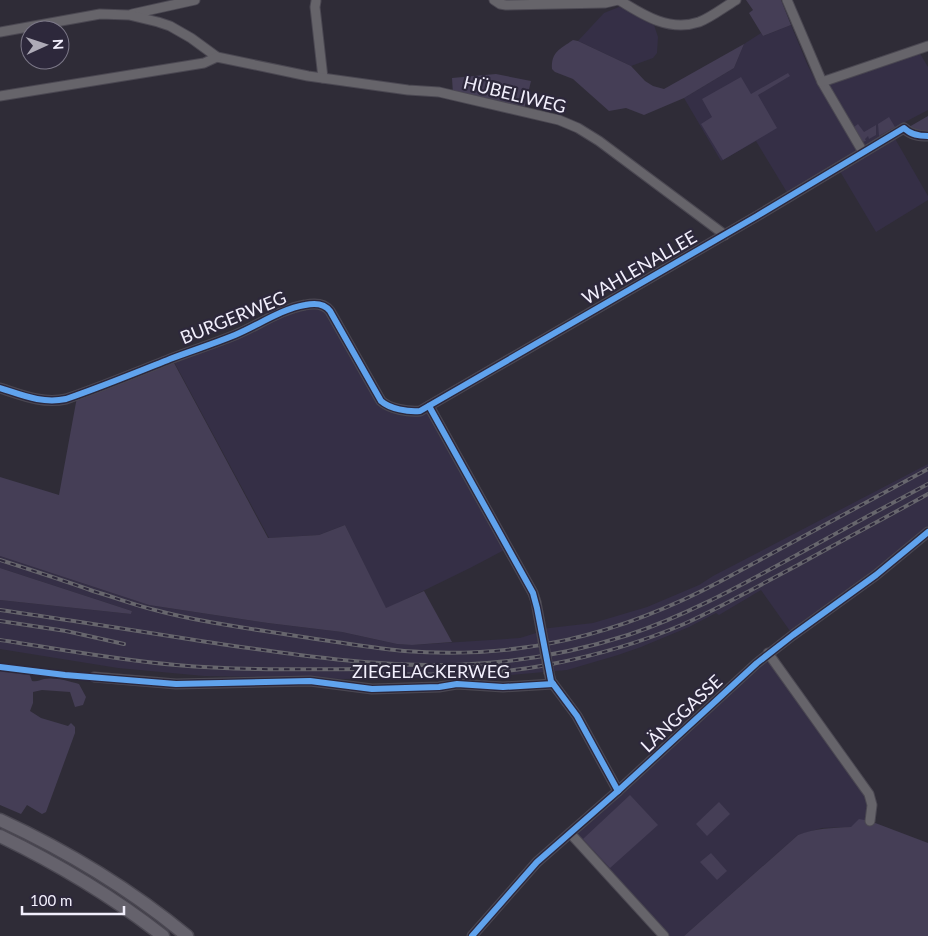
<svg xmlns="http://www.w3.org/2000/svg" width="928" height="936" font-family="Lato,sans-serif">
  <rect width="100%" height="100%" fill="#2f2c37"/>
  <!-- built -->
  <g fill="#352f46">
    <polygon points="619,7 627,9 645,21 654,25 658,37 657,53 653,58 631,66 578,41 604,13"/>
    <polygon points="791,25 808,66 819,87 919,52 928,67 928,110 890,130 928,196 928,200 876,232 841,173 839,171 791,199 756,141 721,161 684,98 734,68 744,44 761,33 763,36"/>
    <polygon points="323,305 381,401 415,412 429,406 508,548 470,568 386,609 345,525 319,535 269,538 172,358 289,310"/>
    <polygon points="928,464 928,530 824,610 790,631 761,590 719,615 716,613 689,627 641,647 618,655 567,670 489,677 344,679 204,676 118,668 0,649 0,600 131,614 132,611 0,568 0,556 149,605 268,623 342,632 397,644 412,645 520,638 539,632 541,629 593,623 647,607 699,585 713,576"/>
    <polygon points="768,659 868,795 869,821 851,827 822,828 798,835 684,936 661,936 576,834"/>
  </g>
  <!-- green -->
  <g fill="#453e56">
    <polygon points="746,0 781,0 791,25 763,36 749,13 753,10"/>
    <path d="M573,40L578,41L631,66L645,81L653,86L664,89L744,44L734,68L684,98L644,115L626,108L609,111L573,79L555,72L552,69C551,52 560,49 573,40Z"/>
    <polygon points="788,73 790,76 758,95 777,128 723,160 701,124 712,117 702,99 741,77 751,94"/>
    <polygon points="496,74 531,81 524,110 453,94 452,78"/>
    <polygon points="928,116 928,134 920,134 909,127"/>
    <polygon points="889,117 895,127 879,136 878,124"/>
    <polygon points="858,124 864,132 876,125 876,135 869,139 868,136 865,139 866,141 862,142 854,127"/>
    <polygon points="173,361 268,538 319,535 345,525 386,608 424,591 452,642 412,645 397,644 342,632 268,623 149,605 0,556 0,477 59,495 77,397"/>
    <polygon points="0,568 132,611 131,614 0,600"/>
    <path d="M0,670L29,673L32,681C38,682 39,680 44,679C54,677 69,681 79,684L86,697L83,705L75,707L70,692L42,690L33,692V703L30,711L41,718L68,726L71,723L75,727V733L46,812L42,814L27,805L21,814L0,805Z"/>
    <polygon points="630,795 658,825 610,868 583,839"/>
    <polygon points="719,802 730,814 707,836 696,824"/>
    <path d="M859,819L870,821L928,843V936H684L798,835C815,828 832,828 851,827Z"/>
    <polygon points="711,853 727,871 717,880 700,862"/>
  </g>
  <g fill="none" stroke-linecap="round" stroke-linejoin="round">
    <!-- minor casing -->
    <g stroke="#4b4852" stroke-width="11">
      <g id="minor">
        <polyline points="494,0 500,4 506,5 605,3 618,0"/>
        <path d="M619,0C643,15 669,32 699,22C712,17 724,7 736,0"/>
        <polyline points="787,0 822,82 863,152"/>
        <polyline points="316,1 315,7 323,78"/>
        <polyline points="132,14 195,0"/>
        <polyline points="0,32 100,14 129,15 158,22 170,26 191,38 217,57 308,76 408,90 439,92 559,120 578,128 599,141 725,235"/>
        <polyline points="822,82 928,46"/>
        <polyline points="0,96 204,63 217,57"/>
        <path d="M0,388C22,395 42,404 66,399C101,387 135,373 170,359C191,351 213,344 235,335C257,326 281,309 305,305C314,303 324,303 330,311L381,401C390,409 408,412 420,411L757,216L904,128C911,135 919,136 928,136"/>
        <polyline points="429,406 533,593 536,602 543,640"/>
        <polyline points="768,653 869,794 872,805 870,821"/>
        <polyline points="549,673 551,681 577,716 618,791"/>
        <polyline points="94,677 176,684 310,681 372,689 439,687 457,684 503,687 553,684"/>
        <polyline points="570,833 664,936"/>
        <polyline points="472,936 537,862 618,791 757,663 793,635 876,575 928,532"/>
      </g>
    </g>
    <!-- highway casing -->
    <g stroke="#4b4852" stroke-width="15">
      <g id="highway">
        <path d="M0,820C67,851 130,889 187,936"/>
        <path d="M0,836C58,864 113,897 163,936"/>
      </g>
    </g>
    <!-- minor -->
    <use href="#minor" stroke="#66646a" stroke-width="9"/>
    <!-- highway -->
    <use href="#highway" stroke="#65626c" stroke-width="12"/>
    <!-- rail casing -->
    <g stroke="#67666d" stroke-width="4">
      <g id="rail">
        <path d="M0,560C31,570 62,580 93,591C114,597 134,605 155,610C203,623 254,629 303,637C337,642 371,648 404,651C519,660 620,635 721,581L928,469"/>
        <path d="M0,610C69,620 138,631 207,642C289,654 372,667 455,665C514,663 572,653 628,635C682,617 732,590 782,563C831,536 879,510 928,484"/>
        <polyline points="0,621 66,631 124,644"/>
        <path d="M0,640C59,649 117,660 176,665C244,671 312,669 381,669"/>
        <path d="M373,674C431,675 489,676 547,665C594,656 640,643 684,624C723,606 760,585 798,565C841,541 885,518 928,494"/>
      </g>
    </g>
    <!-- rail -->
    <use href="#rail" stroke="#2d283b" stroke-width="2" stroke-dasharray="5.5" stroke-linecap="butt"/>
    <!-- minor-bridge casing -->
    <g stroke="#4b4852" stroke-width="11" stroke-linecap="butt">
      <polyline id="minor-bridge" points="543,640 549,673"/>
    </g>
    <!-- minor-bridge -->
    <use href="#minor-bridge" stroke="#66646a" stroke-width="9"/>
    <!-- cycleway casing -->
    <g stroke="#2d283b" stroke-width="9">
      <g id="cycleway">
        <path d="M0,388C22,395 42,404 66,399C101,387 135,373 170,359C191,351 213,344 235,335C257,326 281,309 305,305C314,303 324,303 330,311L381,401C390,409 408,412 420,411L757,216L904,128C911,135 919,136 928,136"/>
        <polyline points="429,406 533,593 537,608 551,681 577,716 618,791"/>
        <polyline points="0,667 65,675 176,684 310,681 372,689 439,687 457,684 503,687 553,684"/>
        <polyline points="472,936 537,862 618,791 757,663 793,635 876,575 928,532"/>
      </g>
    </g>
    <!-- cycleway -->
    <use href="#cycleway" stroke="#60a3ed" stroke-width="6"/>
  </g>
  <g text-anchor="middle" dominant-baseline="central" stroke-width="4.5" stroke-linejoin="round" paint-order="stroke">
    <!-- street labels -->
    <g font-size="18" fill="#f2effc" stroke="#2d283b">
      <text transform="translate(515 94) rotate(14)">HÜBELIWEG</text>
      <text transform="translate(639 267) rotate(-30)">WAHLENALLEE</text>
      <text transform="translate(233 317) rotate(-22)">BURGERWEG</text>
      <text x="431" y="671">ZIEGELACKERWEG</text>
      <text transform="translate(681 713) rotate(-43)">LÄNGGASSE</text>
    </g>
  </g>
  <!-- north arrow -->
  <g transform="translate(45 45) rotate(87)"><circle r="24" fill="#2d283b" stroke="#7c7888"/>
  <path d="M0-4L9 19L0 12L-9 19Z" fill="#aeabb7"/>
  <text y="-8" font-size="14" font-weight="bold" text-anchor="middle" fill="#f2effc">N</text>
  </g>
  <!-- scale -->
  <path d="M22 906v8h102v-8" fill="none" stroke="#f2effc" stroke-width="2.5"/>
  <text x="30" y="906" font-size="15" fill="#f2effc" stroke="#2d283b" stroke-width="4" paint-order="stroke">100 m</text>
</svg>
